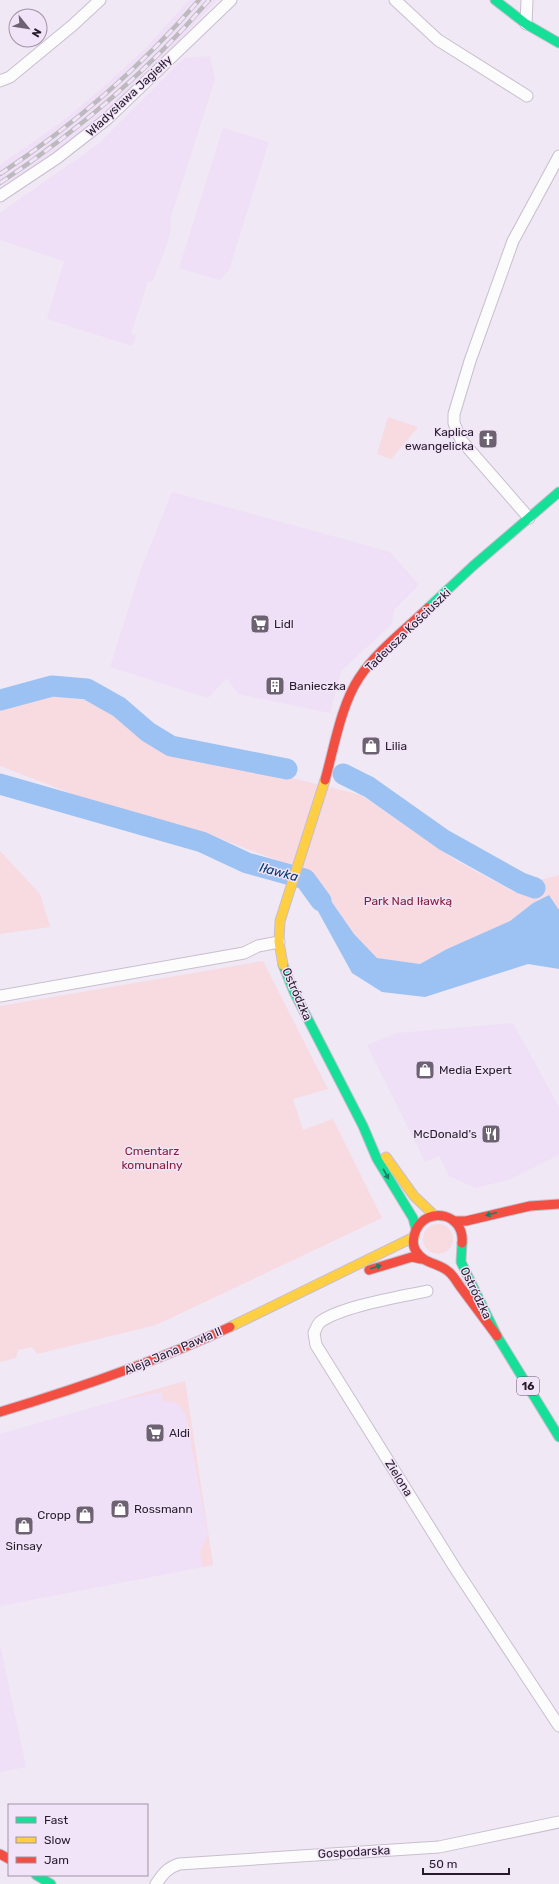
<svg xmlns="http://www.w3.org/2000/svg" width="559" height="1884" font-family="Rubik,sans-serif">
  <rect width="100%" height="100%" fill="#f0e8f4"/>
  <!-- built -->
  <g fill="#efdff7">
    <polygon points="189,0 217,0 161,60 119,100 74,137 0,190 0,165 63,121 100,90 146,48"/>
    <polygon points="210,56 215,79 170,220 171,230 165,250 152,282 148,281 131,333 136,335 132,346 47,319 64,261 0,240 0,213 97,145 184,58"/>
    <polygon points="223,128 269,142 229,270 220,280 179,268"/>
    <polygon points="172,492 390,552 419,585 394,610 392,624 341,671 330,713 238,694 227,678 208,698 110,667 141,569"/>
    <polygon points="513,1023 559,1107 559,1155 511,1179 476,1188 449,1176 439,1156 425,1162 367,1045 397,1033"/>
    <polygon points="185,1381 213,1565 0,1606 0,1434"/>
    <polygon points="0,1645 26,1767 0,1772"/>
  </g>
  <!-- green -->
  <g fill="#f8dae1">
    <polygon points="388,417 418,427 391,459 377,454"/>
    <polygon points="48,695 96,702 174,751 292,778 361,795 457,861 516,893 544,879 559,875 559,910 549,895 533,903 510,921 447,949 420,964 377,958 354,934 320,885 308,872 219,838 122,813 0,766 0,705 8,705"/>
    <polygon points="0,851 40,894 50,927 0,934"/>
    <polygon points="263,961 328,1089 293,1099 303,1130 333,1119 382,1218 156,1325 37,1354 32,1347 18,1350 16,1358 0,1362 0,1006"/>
    <circle cx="438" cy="1239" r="15"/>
    <path d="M185,1381L213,1565L203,1567L200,1553L208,1534L186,1416C182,1405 175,1400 163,1401L162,1392L120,1400Z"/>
  </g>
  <!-- water -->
  <polygon fill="#9cc2f3" points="308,872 320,885 354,934 377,958 420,964 447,949 510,921 533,903 549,895 559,910 559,969 528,964 425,997 382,992 352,973 303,884"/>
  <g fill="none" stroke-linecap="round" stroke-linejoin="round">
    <!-- river -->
    <g stroke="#9cc2f3" stroke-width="21">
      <polyline points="0,700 52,686 87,689 119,707 148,732 171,746 287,769"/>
      <polyline points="343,774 369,787 444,840 521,883 535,888"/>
      <polyline points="0,784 202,842 247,863 305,879 321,901"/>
    </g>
    <!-- street casing -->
    <g stroke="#c8bfce" stroke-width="13">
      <g id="street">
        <polyline points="395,0 438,40 527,96"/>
        <polyline points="526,24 527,0"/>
        <polyline points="0,81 10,77 73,25 100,0"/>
        <polyline points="0,196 57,158 107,119 231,0"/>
        <polyline points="529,518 461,440 454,423 454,414 470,361 513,241 559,156"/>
        <polyline points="0,996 244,953 258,946 279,942"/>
        <path d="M427,1291C400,1297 342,1306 320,1322C317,1325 316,1329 314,1333L316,1345L455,1568L559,1726"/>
        <path d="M156,1884C163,1874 167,1868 179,1864L439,1847L559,1822"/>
      </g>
    </g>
    <!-- fast casing -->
    <g stroke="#c8bfce" stroke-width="11">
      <g id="fast">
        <polyline points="495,0 526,24 559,43"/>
        <polyline points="428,608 473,566 559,492"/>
        <polyline points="283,965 294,992 363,1126 377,1159 413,1218 416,1229"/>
        <polyline points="462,1243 461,1262 497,1336 559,1437"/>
        <polyline points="36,1875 51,1884"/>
      </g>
    </g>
    <!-- slow casing -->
    <g stroke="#c8bfce" stroke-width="11">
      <g id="slow">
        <polyline points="283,965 279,942 280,921 325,780"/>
        <polyline points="386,1157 414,1196 434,1215"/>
        <polyline points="230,1327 414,1237"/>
      </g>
    </g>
    <!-- jam casing -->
    <g stroke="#c8bfce" stroke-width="11">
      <g id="jam">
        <path d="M325,780C334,748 341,705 359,678C377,651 405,630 428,608"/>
        <polyline points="454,1221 466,1221 530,1206 559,1204"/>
        <path d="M462,1243C465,1214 428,1205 416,1230C413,1237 412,1245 416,1251C425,1265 438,1262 449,1272C454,1276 458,1284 462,1289C474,1305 485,1320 497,1336"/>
        <polyline points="369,1270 412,1257 421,1259"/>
        <path d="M0,1412C79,1388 156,1362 230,1327"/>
        <polyline points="0,1854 9,1859"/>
      </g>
    </g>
    <!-- street -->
    <use href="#street" stroke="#fdfcfd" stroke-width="11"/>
    <!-- fast -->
    <use href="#fast" stroke="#16e098" stroke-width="9"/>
    <!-- slow -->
    <use href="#slow" stroke="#ffcf43" stroke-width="9"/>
    <!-- jam -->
    <use href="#jam" stroke="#f24e42" stroke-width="9"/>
    <!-- rail casing -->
    <g stroke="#bdbabe" stroke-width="4.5">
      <g id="rail">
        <path d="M0,174C74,125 141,67 199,0"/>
        <path d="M0,183C78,131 148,71 209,0"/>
      </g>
    </g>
    <!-- rail -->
    <use href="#rail" stroke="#f1e4f8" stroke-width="3" stroke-dasharray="9" stroke-linecap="butt"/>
  </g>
  <!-- one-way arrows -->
  <defs><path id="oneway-solid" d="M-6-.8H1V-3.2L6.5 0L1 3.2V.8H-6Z"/></defs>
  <g fill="#1e7d62">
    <use href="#oneway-solid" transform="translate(386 1174) rotate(61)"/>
    <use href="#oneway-solid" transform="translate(491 1214) rotate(165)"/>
    <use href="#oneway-solid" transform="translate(376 1267) rotate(-18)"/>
  </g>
  <!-- icons -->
  <defs>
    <g id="church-square" transform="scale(1)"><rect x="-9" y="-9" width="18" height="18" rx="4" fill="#6d6272" stroke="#f1e4f8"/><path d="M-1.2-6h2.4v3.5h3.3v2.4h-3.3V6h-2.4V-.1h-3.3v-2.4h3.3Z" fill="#fff"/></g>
    <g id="supermarket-square" transform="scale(1)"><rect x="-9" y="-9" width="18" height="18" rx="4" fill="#6d6272" stroke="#f1e4f8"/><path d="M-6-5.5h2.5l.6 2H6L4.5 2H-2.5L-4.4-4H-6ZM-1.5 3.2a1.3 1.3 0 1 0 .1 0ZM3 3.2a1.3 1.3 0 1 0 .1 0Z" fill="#fff"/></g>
    <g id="building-square" transform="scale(1)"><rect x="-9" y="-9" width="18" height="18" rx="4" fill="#6d6272" stroke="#f1e4f8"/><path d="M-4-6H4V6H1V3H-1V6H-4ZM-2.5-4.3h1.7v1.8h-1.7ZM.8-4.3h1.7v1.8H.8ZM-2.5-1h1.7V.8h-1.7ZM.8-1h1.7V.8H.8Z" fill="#fff"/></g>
    <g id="shop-square" transform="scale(1)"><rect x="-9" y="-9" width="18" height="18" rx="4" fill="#6d6272" stroke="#f1e4f8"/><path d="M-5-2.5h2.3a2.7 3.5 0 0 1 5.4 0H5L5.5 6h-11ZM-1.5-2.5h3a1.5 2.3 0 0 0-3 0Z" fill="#fff"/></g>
    <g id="restaurant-square" transform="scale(1)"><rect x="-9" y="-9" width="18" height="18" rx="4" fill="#6d6272" stroke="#f1e4f8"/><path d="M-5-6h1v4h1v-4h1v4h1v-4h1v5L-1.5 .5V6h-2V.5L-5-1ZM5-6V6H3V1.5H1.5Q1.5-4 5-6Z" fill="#fff"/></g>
  </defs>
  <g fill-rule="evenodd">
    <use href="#church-square" x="488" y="439"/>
    <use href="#supermarket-square" x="260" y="624"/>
    <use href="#building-square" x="275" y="686"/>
    <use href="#shop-square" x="371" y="746"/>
    <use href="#shop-square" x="425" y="1070"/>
    <use href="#restaurant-square" x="491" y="1134"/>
    <use href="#supermarket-square" x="155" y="1433"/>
    <use href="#shop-square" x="120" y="1509"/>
    <use href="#shop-square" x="85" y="1515"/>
    <use href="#shop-square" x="24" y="1526"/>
  </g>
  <g text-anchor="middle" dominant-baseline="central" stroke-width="3" stroke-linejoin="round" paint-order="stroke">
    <!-- shield labels -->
    <rect fill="#f1e4f8" stroke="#635769" stroke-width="1" x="517" y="1377" width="22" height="18" rx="3"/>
    <g font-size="11" font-weight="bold" fill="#261a2c">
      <text x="528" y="1386">16</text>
    </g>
    <!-- street labels -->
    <g font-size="12" fill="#261a2c" stroke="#f1e4f8">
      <text transform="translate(129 96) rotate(-43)">Władysława Jagiełły</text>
      <text transform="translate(408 630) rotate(-44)">Tadeusza Kościuszki</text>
      <text transform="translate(297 994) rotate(66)">Ostródzka</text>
      <text transform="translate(476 1293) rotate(64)">Ostródzka</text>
      <text transform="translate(173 1351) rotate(-23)">Aleja Jana Pawła II</text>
      <text transform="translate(399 1478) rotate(58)">Zielona</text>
      <text transform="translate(354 1852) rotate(-3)">Gospodarska</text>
    </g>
    <!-- poi labels -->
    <g font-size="12" fill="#261a2c" stroke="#f1e4f8" text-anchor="start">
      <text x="474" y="432" text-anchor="end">Kaplica<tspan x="474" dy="14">ewangelicka</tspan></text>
      <text x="274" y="624">Lidl</text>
      <text x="289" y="686">Banieczka</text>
      <text x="385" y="746">Lilia</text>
      <text x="439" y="1070">Media Expert</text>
      <text x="477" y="1134" text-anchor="end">McDonald's</text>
      <text x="169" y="1433">Aldi</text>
      <text x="134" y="1509">Rossmann</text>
      <text x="71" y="1515" text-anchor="end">Cropp</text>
      <text x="24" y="1546" text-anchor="middle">Sinsay</text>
    </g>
    <!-- park labels -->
    <g font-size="12" fill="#872037" stroke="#f1e4f8">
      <text x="408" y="901">Park Nad Iławką</text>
      <text x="152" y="1151">Cmentarz<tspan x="152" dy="14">komunalny</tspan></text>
    </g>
    <!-- water labels -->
    <g font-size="13" font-style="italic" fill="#083c70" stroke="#f1e4f8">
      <text transform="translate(279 872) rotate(15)">Iławka</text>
    </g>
  </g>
  <!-- legend -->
  <rect x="8" y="1804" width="140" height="72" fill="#f1e4f8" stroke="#a093a6"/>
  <rect x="16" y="1817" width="20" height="6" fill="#16e098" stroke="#a093a6"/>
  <text x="44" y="1824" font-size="12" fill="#261a2c">Fast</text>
  <rect x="16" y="1837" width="20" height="6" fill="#ffcf43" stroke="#a093a6"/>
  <text x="44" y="1844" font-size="12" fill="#261a2c">Slow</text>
  <rect x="16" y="1857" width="20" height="6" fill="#f24e42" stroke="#a093a6"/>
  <text x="44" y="1864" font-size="12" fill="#261a2c">Jam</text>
  <!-- north arrow -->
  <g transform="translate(28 28) rotate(120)"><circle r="19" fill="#f1e4f8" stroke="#a093a6"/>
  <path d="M0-3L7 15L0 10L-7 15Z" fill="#6d6272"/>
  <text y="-6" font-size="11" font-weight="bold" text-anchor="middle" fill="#261a2c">N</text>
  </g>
  <!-- scale -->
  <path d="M423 1868v6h86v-6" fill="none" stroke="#261a2c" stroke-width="2"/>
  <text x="429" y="1868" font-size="12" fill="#261a2c" stroke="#f1e4f8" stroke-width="3" paint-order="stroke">50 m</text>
</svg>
